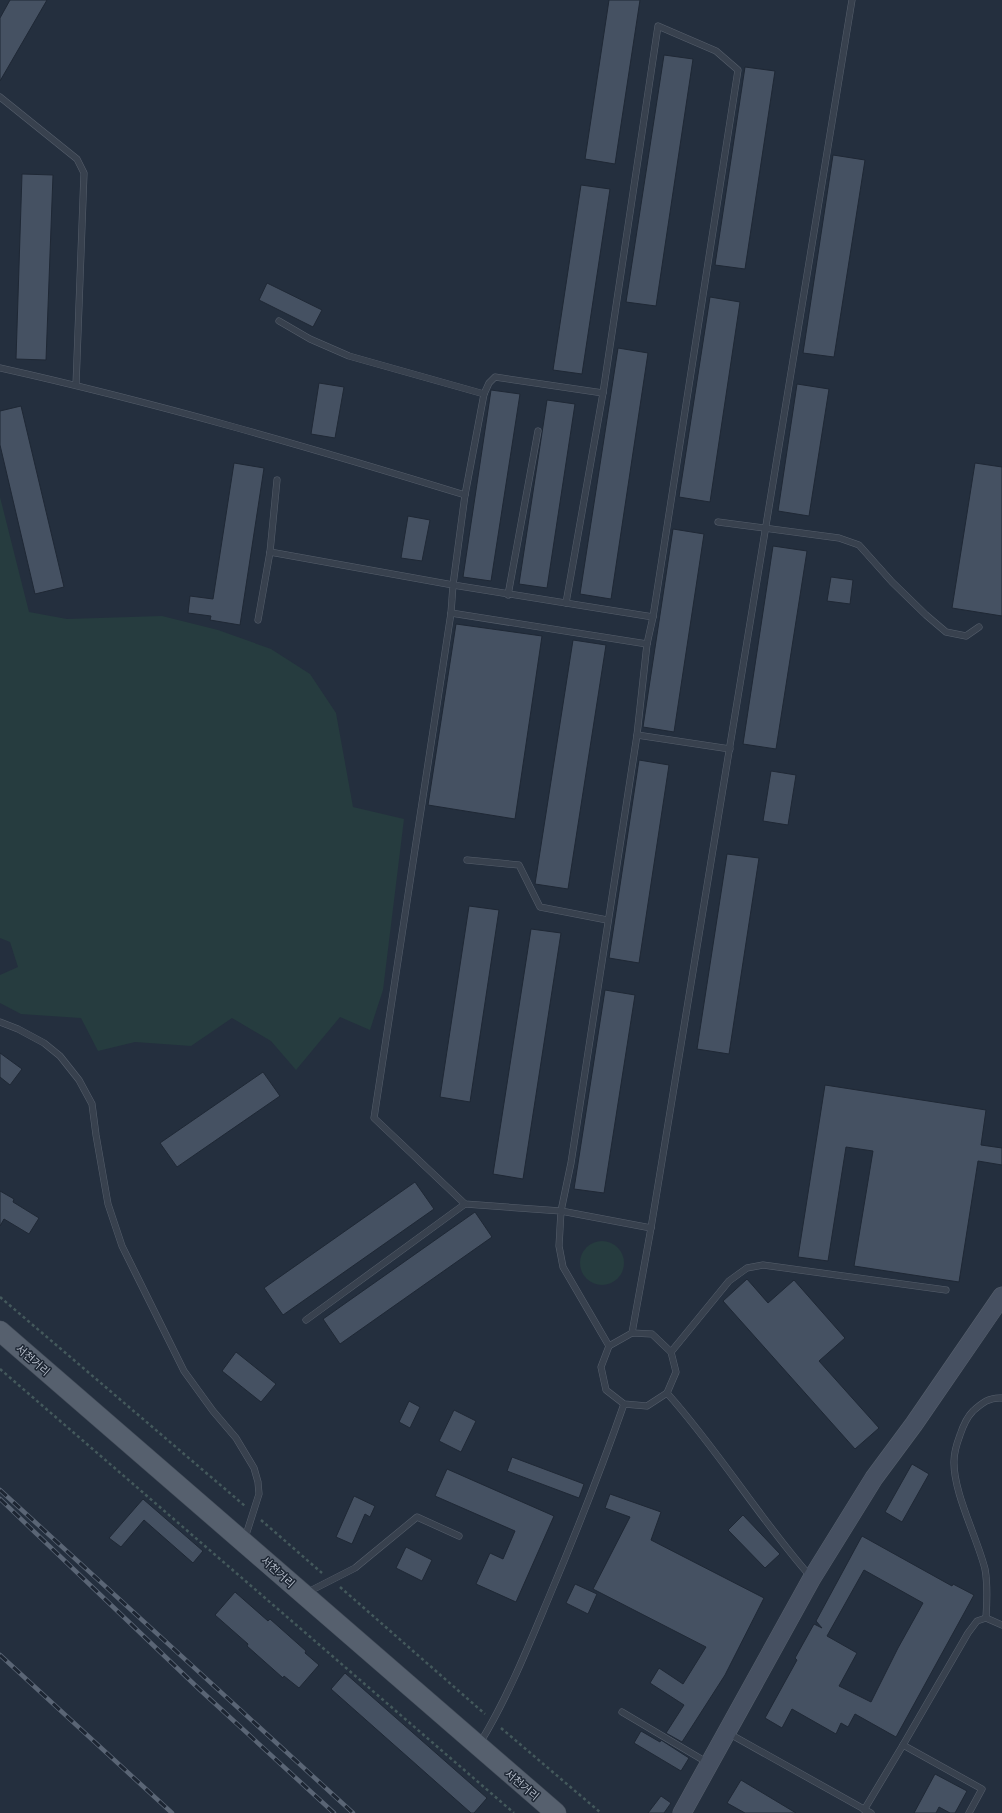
<svg xmlns="http://www.w3.org/2000/svg" width="1002" height="1813" font-family="'Archivo Narrow','Noto Sans KR',sans-serif">
  <rect width="100%" height="100%" fill="#242f3e"/>
  <!-- green -->
  <g fill="#263c3f">
    <polygon points="0,497 29,612 67,619 162,616 218,630 271,649 310,674 336,713 353,807 404,819 383,990 370,1030 340,1017 296,1070 271,1041 232,1018 191,1046 135,1042 98,1051 81,1018 21,1014 0,1003 0,975 18,967 10,942 0,938"/>
    <circle cx="602" cy="1263" r="22"/>
  </g>
  <!-- building -->
  <g fill="#455162" stroke="#1f2835" fill-rule="evenodd">
    <polygon points="10,0 47,0 0,81 0,18"/>
    <polygon points="609,0 640,0 615,164 585,159"/>
    <polygon points="664,55 693,59 656,306 626,302"/>
    <polygon points="745,67 775,71 745,269 715,265"/>
    <polygon points="833,155 865,160 834,357 803,353"/>
    <polygon points="22,174 53,175 46,360 16,359"/>
    <polygon points="581,185 610,189 582,374 553,370"/>
    <polygon points="267,283 322,310 313,327 259,300"/>
    <polygon points="710,297 740,302 710,502 679,497"/>
    <polygon points="618,348 648,353 611,599 580,594"/>
    <polygon points="319,383 344,387 335,438 311,434"/>
    <polygon points="797,384 829,389 809,516 778,511"/>
    <polygon points="491,390 520,394 491,581 463,577"/>
    <polygon points="547,400 575,404 547,588 519,584"/>
    <polygon points="21,406 64,587 35,594 0,445 0,411"/>
    <polygon points="234,463 264,468 240,625 210,620 211,616 188,613 190,596 213,599"/>
    <polygon points="975,463 1002,467 1002,616 952,608"/>
    <polygon points="408,516 430,520 422,561 401,558"/>
    <polygon points="673,529 704,534 674,732 643,727"/>
    <polygon points="773,546 807,551 776,749 743,744"/>
    <polygon points="831,577 853,580 850,604 827,601"/>
    <polygon points="456,624 542,636 515,819 428,805"/>
    <polygon points="573,640 606,645 568,889 535,884"/>
    <polygon points="639,760 669,765 639,963 609,958"/>
    <polygon points="771,771 796,775 788,825 763,821"/>
    <polygon points="727,854 759,858 729,1054 697,1049"/>
    <polygon points="469,906 499,910 470,1102 440,1097"/>
    <polygon points="531,929 561,933 523,1179 493,1174"/>
    <polygon points="605,990 635,995 604,1193 574,1189"/>
    <polygon points="0,1053 22,1069 10,1085 0,1077"/>
    <polygon points="263,1072 280,1096 177,1167 160,1143"/>
    <polygon points="825,1085 986,1110 981,1145 1002,1148 1002,1165 978,1161 959,1282 854,1266 873,1151 846,1147 828,1261 798,1257"/>
    <polygon points="415,1182 434,1209 283,1315 264,1288"/>
    <polygon points="0,1191 14,1199 13,1202 39,1218 29,1234 4,1219 0,1226"/>
    <polygon points="475,1212 492,1237 340,1344 323,1319"/>
    <polygon points="747,1279 768,1303 794,1280 845,1338 819,1361 879,1428 855,1449 723,1301"/>
    <polygon points="236,1352 276,1384 261,1402 222,1371"/>
    <polygon points="409,1401 420,1407 410,1428 399,1422"/>
    <polygon points="454,1410 476,1421 461,1452 439,1441"/>
    <polygon points="512,1457 584,1484 579,1498 507,1471"/>
    <polygon points="912,1464 929,1474 902,1522 885,1512"/>
    <polygon points="447,1469 554,1516 516,1602 476,1584 490,1553 503,1559 515,1531 435,1496"/>
    <polygon points="610,1494 661,1512 651,1540 764,1598 725,1675 682,1742 666,1733 684,1705 650,1683 659,1668 683,1684 706,1647 593,1589 630,1517 605,1508"/>
    <polygon points="354,1496 375,1506 370,1517 365,1514 352,1544 336,1537"/>
    <polygon points="143,1499 203,1551 193,1563 144,1520 121,1547 109,1538"/>
    <polygon points="743,1515 780,1554 765,1568 728,1530"/>
    <path d="M862,1536L952,1586L953,1584L974,1595L896,1737L855,1714L848,1727L841,1723L836,1734L792,1709L782,1728L765,1718L797,1660L795,1658L814,1624L822,1628L816,1621ZM864,1570L923,1603L898,1648L871,1702L839,1686L857,1653L827,1636Z"/>
    <polygon points="406,1547 432,1560 422,1581 396,1568"/>
    <polygon points="575,1584 597,1594 588,1614 566,1603"/>
    <polygon points="235,1592 268,1621 270,1619 306,1651 305,1653 319,1665 299,1688 284,1676 283,1678 247,1646 248,1644 215,1615"/>
    <polygon points="345,1673 487,1798 474,1813 471,1813 331,1689"/>
    <polygon points="641,1731 660,1742 661,1740 689,1758 681,1771 634,1743"/>
    <polygon points="935,1774 967,1791 955,1813 950,1813 939,1807 936,1813 914,1813"/>
    <polygon points="741,1780 796,1813 745,1813 727,1803"/>
    <polygon points="661,1796 671,1803 664,1813 648,1813"/>
  </g>
  <g fill="none" stroke-linecap="round" stroke-linejoin="round">
    <!-- lane casing -->
    <g stroke="#565f6c" stroke-width="7">
      <g id="lane">
        <polyline points="0,97 77,159 84,173 76,385"/>
        <polyline points="279,321 310,339 349,356 484,394 465,495 453,585 653,617 647,644 451,613"/>
        <path d="M0,368C157,403 312,448 465,495"/>
        <polyline points="484,394 489,383 495,377 603,393"/>
        <polyline points="718,522 839,538 859,545 892,582 926,615 946,632 966,636 979,627"/>
        <polyline points="270,552 453,585 451,613 374,1118 465,1204 561,1211 559,1246 563,1267 609,1346"/>
        <polyline points="508,595 538,431"/>
        <polyline points="566,603 603,393 658,26 716,51 738,70 653,617"/>
        <polyline points="258,620 270,552 277,480"/>
        <polyline points="647,644 637,735 571,1163 561,1211 651,1228"/>
        <polyline points="637,735 730,749"/>
        <polyline points="467,860 519,865 540,907 607,920"/>
        <polyline points="0,1022 18,1029 44,1043 60,1056 79,1080 92,1104 96,1135 108,1204 122,1246 184,1371 213,1411 236,1438 254,1468 258,1482 259,1494 245,1538"/>
        <polyline points="306,1320 465,1204"/>
        <polyline points="632,1333 651,1228 852,0"/>
        <polygon points="632,1333 652,1334 671,1352 676,1372 667,1393 647,1406 624,1404 606,1390 601,1367 609,1346"/>
        <polyline points="671,1352 729,1281 747,1268 763,1265 946,1290"/>
        <path d="M667,1393C719,1451 759,1518 810,1576"/>
        <polyline points="306,1593 355,1568 417,1517 459,1536"/>
        <path d="M986,1618C987,1602 988,1585 985,1569C977,1537 953,1492 954,1461C954,1452 957,1443 960,1435C963,1426 967,1417 973,1411C982,1403 989,1397 1002,1398"/>
        <polyline points="622,1712 708,1763"/>
        <polyline points="728,1733 871,1813"/>
        <path d="M480,1743C508,1697 528,1647 549,1597C576,1533 601,1470 624,1404"/>
        <polyline points="903,1745 968,1633 977,1621 986,1618 1002,1625"/>
        <polyline points="864,1810 903,1745 982,1789 969,1813"/>
      </g>
    </g>
    <!-- secondary casing -->
    <g stroke="#565f6c" stroke-width="19">
      <polyline id="secondary" points="682,1813 812,1578 874,1478 914,1424 1002,1296"/>
    </g>
    <!-- primary casing -->
    <g stroke="#414a57" stroke-width="21">
      <polyline id="primary" points="0,1331 556,1813"/>
    </g>
    <!-- path -->
    <g stroke="#44595c" stroke-width="2.5" stroke-dasharray="3 3" stroke-linecap="butt">
      <polyline points="0,1297 245,1506"/>
      <polyline points="0,1369 514,1813"/>
      <polyline points="261,1520 322,1573"/>
      <polyline points="340,1587 485,1714"/>
      <polyline points="501,1728 601,1813"/>
    </g>
    <!-- lane -->
    <use href="#lane" stroke="#38414e" stroke-width="6"/>
    <!-- secondary -->
    <use href="#secondary" stroke="#465061" stroke-width="18"/>
    <!-- primary -->
    <use href="#primary" stroke="#56606e" stroke-width="20"/>
    <!-- rail casing -->
    <g stroke="#5a6575" stroke-width="4.5">
      <g id="rail">
        <polyline points="0,1490 353,1813"/>
        <polyline points="0,1499 198,1688 334,1813"/>
        <polyline points="0,1655 172,1813"/>
      </g>
    </g>
    <!-- rail -->
    <use href="#rail" stroke="#1d2633" stroke-width="3" stroke-dasharray="9" stroke-linecap="butt"/>
  </g>
  <g text-anchor="middle" dominant-baseline="central" stroke-width="3" stroke-linejoin="round" paint-order="stroke">
    <!-- street labels -->
    <g font-size="11" fill="#b4bcc9" stroke="#1d2633">
      <text transform="translate(33 1360) rotate(41)">서천거리</text>
      <text transform="translate(278 1572) rotate(42)">서천거리</text>
      <text transform="translate(522 1785) rotate(40)">서천거리</text>
    </g>
  </g>
</svg>
